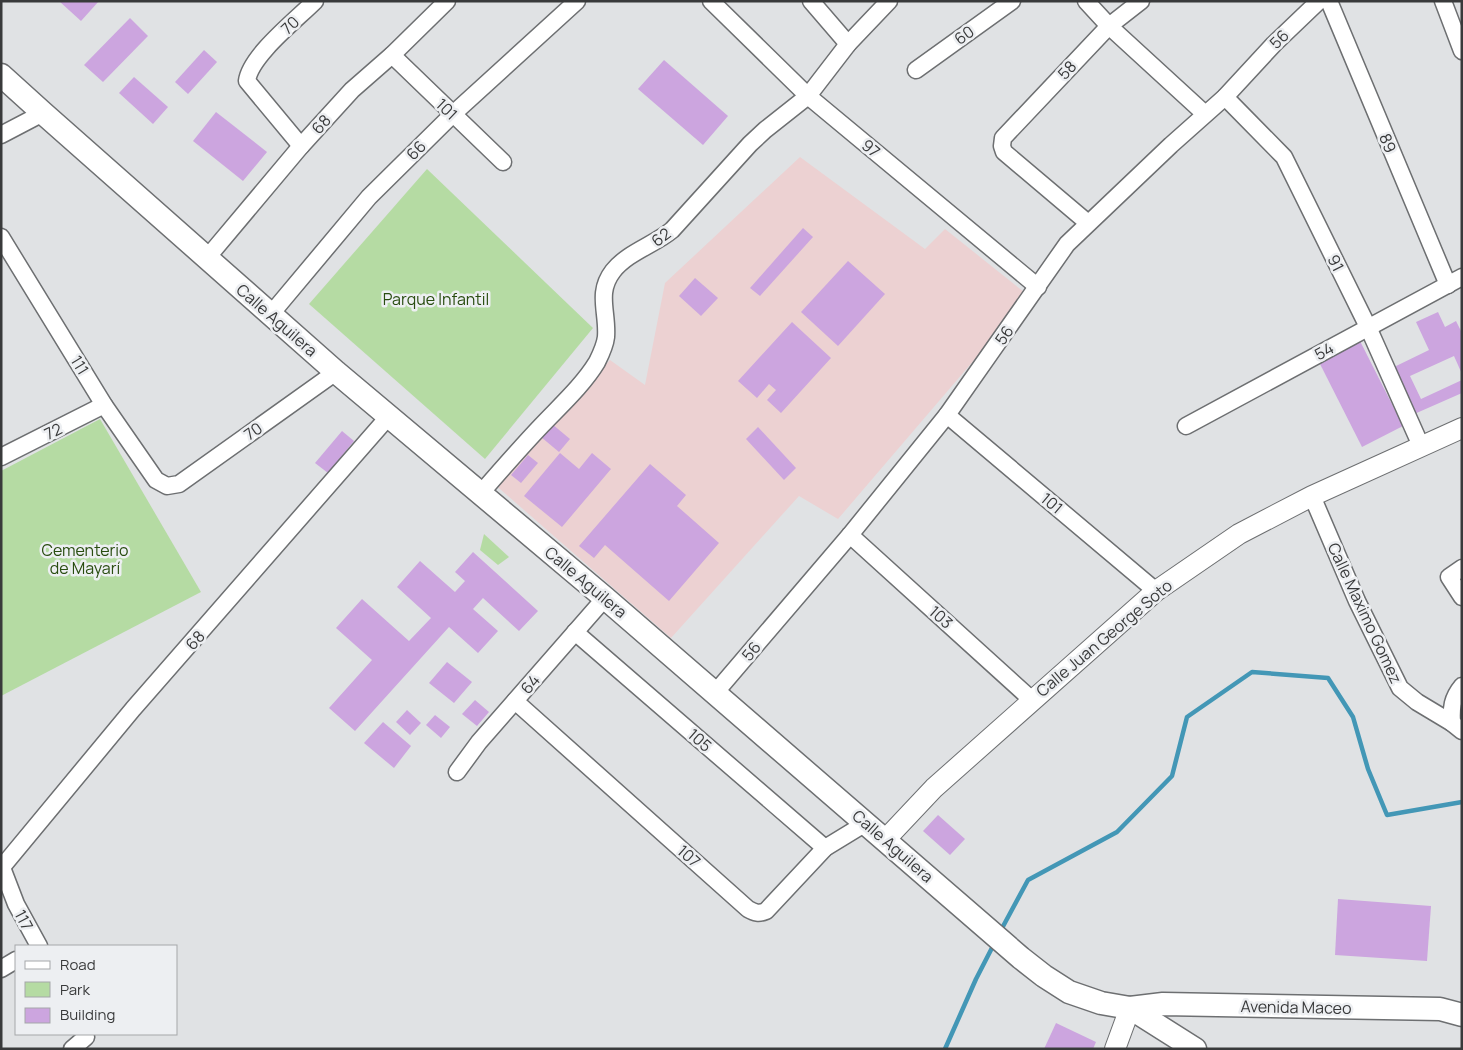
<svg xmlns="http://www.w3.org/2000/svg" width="1463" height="1050" font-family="Manrope,sans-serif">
  <rect width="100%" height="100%" fill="#e0e2e4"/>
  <!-- industrial -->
  <polygon fill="#ecd1d2" points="800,157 925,249 945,229 1029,296 838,519 799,496 671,638 493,483 610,360 645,385 665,283"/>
  <!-- green -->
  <g fill="#b5dba3">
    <polygon points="427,169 593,328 485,459 309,304"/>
    <polygon points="100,419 201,592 1,696 1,471"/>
    <polygon points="484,534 509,557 498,565 480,550"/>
  </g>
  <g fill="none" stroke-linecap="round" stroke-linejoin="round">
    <!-- stream -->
    <g stroke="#4397b6" stroke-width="4.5">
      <polyline points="1000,932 1028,880 1117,832 1172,776 1187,717 1252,672 1328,678 1353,717 1368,769 1387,815 1462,802"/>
      <polyline points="945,1049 976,979 994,944"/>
    </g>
  </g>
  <!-- building -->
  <g fill="#cca5df">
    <polygon points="59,1 99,1 81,21"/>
    <polygon points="130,18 148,36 103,82 84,65"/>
    <polygon points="204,50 217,62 188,94 175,82"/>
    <polygon points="664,60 728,116 703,145 638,89"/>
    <polygon points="134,77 168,107 153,124 119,93"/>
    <polygon points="216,112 267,152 243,181 193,141"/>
    <polygon points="803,228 813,237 760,296 750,288"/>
    <polygon points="848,261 885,294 838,346 801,312"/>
    <polygon points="695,278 718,298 701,316 679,296"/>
    <polygon points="1438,312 1445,327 1456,321 1462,333 1462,374 1454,356 1410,376 1421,399 1462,380 1462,393 1412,415 1392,368 1429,350 1416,322"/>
    <polygon points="792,322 831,358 781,413 767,400 776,390 769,384 757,398 738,381"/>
    <polygon points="1360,341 1403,426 1362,447 1319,362"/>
    <polygon points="552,424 570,439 559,452 541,437"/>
    <polygon points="758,427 796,468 784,480 746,439"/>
    <polygon points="342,431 354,441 328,473 315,463"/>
    <polygon points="560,453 579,469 592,453 611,469 562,527 524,496"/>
    <polygon points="528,455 538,463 521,483 511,475"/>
    <polygon points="650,464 686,495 677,506 719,543 669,601 605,545 594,558 579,546"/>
    <polygon points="473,552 538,611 519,631 483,598 473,609 498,631 478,653 449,627 355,731 329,708 372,660 336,628 362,599 409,641 431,618 397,587 420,561 455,592 465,581 455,572"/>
    <polygon points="447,662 472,682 454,703 429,683"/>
    <polygon points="475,700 489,712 477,726 462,714"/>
    <polygon points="407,710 421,723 410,735 396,722"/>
    <polygon points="435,715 450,727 441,738 426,725"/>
    <polygon points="383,722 411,746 394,768 364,743"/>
    <polygon points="938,815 965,839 950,855 923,831"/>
    <polygon points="1338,899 1431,906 1427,961 1335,955"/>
    <polygon points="1056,1023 1096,1042 1093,1049 1044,1049"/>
  </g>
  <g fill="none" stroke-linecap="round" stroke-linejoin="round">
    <!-- minor casing -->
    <g stroke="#6d6f71" stroke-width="19">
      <g id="minor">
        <polyline points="711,1 808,96 1038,287"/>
        <polyline points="811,1 848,44"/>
        <polyline points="1086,1 1109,26 1205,114"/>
        <polyline points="1329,1 1448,285"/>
        <polyline points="1443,1 1462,51"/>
        <polyline points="392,55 503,162"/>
        <polyline points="916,70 1012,1"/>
        <polyline points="1225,97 1284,157 1368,327 1421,446"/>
        <polyline points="1,135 43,113"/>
        <path d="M301,146L247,81C250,56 296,20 315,1"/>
        <polyline points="1088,223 1004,152 1002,146 1003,138 1109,26 1141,1"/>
        <polyline points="1,237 104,405 156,480 167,486 179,484 336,372"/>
        <polyline points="207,258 301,146 352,90 392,55 447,1"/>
        <polyline points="271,314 369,197 453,114 577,1"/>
        <polyline points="947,415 1156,591"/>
        <polyline points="1186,426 1462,277"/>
        <polyline points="1,457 104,405"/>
        <path d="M481,493C501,470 521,447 542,425C561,405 583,385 597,362C601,354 605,346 606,337C608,312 596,293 613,271C628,252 654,245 672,230L750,144L765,130L808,96L848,44L889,1"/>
        <polyline points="1312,496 1357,601 1400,688 1417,702 1452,723 1462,731"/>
        <polyline points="850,535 1032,700"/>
        <polyline points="1462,568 1449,577 1462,597"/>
        <polyline points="575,632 825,848"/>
        <polyline points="715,693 850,535 947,415 1067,244 1171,145 1225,97 1274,44 1319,1"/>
        <path d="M515,701L748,909C755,913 759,914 766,911L825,848L866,823"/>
        <path d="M1452,723C1451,708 1452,698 1462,686"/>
        <polyline points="457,772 479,742 605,598"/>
        <polyline points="1,865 16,904 39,946"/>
        <polyline points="3,866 133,709 389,416"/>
        <polyline points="1,969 16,960"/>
        <polyline points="72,1049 86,1037"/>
      </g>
    </g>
    <!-- tertiary casing -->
    <g stroke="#6d6f71" stroke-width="22">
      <g id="tertiary">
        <polyline points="885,840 934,788 1156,591 1239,534 1312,496 1462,428"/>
        <polyline points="1115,1049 1130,1008"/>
      </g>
    </g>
    <!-- secondary casing -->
    <g stroke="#6d6f71" stroke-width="25">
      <g id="secondary">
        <polyline points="1,75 43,113 336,372 605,598 1021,958 1044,976 1069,992 1101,1003 1130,1008 1195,1049"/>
        <polyline points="1130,1008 1163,1004 1440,1009 1462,1015"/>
      </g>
    </g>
    <!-- minor -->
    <use href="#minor" stroke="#fff" stroke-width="16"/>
    <!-- tertiary -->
    <use href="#tertiary" stroke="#fff" stroke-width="20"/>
    <!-- secondary -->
    <use href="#secondary" stroke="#fff" stroke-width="22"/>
  </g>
  <g text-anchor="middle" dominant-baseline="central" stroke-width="5" stroke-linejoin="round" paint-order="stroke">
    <!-- street labels -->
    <g font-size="16" fill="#393a3b" stroke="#edeff2">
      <text transform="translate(290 25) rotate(-44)">70</text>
      <text transform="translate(964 35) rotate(-35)">60</text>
      <text transform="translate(1279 39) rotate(-44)">56</text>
      <text transform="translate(1067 70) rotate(-47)">58</text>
      <text transform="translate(447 109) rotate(44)">101</text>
      <text transform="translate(321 124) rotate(-48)">68</text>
      <text transform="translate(1388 143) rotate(67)">89</text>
      <text transform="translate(871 148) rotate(40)">97</text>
      <text transform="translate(416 150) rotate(-45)">66</text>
      <text transform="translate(661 237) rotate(-36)">62</text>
      <text transform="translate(1336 263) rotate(64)">91</text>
      <text transform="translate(277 320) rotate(41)">Calle Aguilera</text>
      <text transform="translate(1004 335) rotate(-55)">56</text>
      <text transform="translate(1324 351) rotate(-28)">54</text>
      <text transform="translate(80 365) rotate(59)">111</text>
      <text transform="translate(53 431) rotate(-26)">72</text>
      <text transform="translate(253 431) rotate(-35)">70</text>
      <text transform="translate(1052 503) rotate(40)">101</text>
      <text transform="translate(586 582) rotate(40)">Calle Aguilera</text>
      <text transform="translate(1365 613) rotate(65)">Calle Maximo Gomez</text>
      <text transform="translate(941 617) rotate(42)">103</text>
      <text transform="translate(1104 638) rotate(-40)">Calle Juan George Soto</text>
      <text transform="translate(195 640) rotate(-48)">68</text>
      <text transform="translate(751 651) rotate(-50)">56</text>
      <text transform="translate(530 684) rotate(-49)">64</text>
      <text transform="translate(700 740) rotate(41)">105</text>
      <text transform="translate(893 846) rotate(41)">Calle Aguilera</text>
      <text transform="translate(689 856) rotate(42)">107</text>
      <text transform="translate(24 920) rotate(62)">117</text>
      <text transform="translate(1296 1007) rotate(1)">Avenida Maceo</text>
    </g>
    <!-- park labels -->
    <g font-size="16" fill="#294d10" stroke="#edeff2">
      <text x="436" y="299">Parque Infantil</text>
      <text x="85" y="550">Cementerio<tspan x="85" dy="18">de Mayarí</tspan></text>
    </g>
  </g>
  <!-- border -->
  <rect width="1463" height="1050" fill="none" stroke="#393a3b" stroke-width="5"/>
  <!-- legend -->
  <rect x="15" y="945" width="162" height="90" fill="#edeff2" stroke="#a5a7a9"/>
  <rect x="25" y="961" width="25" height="8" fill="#ffffff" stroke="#a5a7a9"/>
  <text x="60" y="970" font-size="15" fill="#393a3b">Road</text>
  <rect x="25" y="982" width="25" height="15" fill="#b5dba3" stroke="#a5a7a9"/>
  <text x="60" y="995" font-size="15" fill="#393a3b">Park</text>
  <rect x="25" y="1008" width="25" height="15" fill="#cca5df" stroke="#a5a7a9"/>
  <text x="60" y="1020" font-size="15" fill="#393a3b">Building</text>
</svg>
